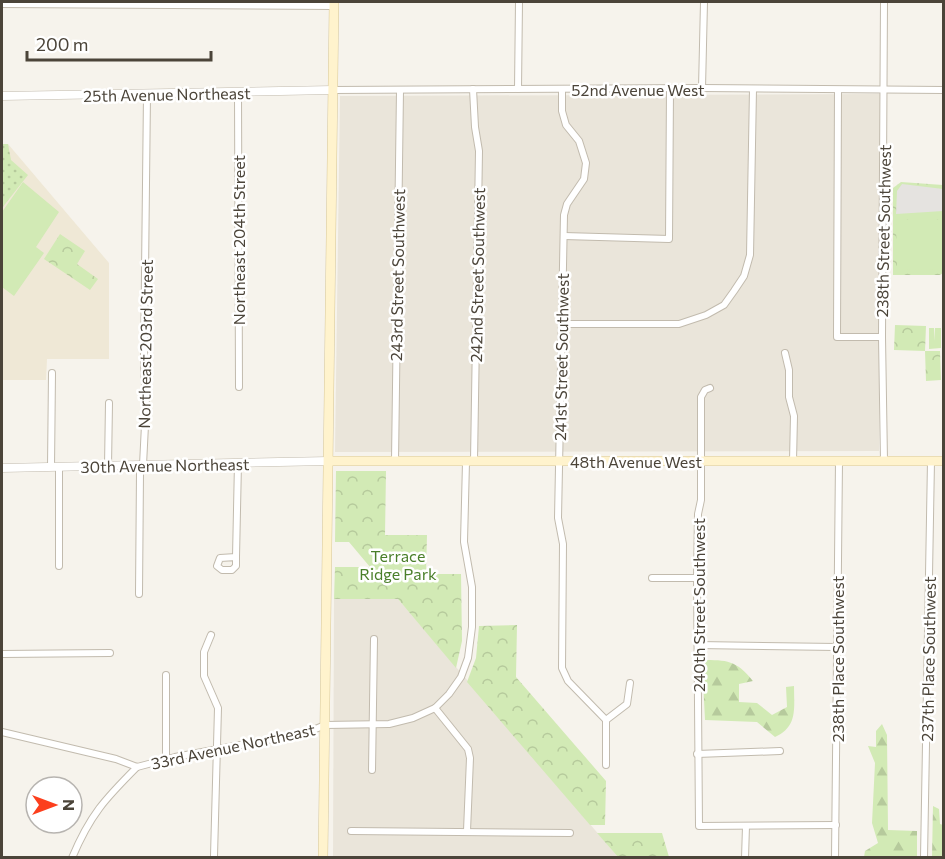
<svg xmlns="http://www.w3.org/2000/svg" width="945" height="859" font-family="Commissioner,sans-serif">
  <defs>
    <pattern id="grass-dots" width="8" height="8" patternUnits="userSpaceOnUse" patternTransform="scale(1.5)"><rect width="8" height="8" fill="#d2eab5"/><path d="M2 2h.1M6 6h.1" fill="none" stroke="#b6ca9c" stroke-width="1.8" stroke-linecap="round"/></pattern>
    <pattern id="forest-firs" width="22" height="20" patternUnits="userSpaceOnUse" patternTransform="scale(1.5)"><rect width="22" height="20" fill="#d2eab5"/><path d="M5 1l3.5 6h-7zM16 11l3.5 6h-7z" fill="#b6ca9c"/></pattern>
    <pattern id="park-crowns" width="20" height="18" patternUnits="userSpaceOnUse" patternTransform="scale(1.5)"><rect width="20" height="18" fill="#d2eab5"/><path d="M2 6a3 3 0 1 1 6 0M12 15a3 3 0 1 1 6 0" fill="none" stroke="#b6ca9c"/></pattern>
  </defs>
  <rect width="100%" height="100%" fill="#f6f3ec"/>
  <!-- residential -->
  <g fill="#eae5da">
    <polygon points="880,94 879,451 335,452 340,96"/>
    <polygon points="334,599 398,599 618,857 333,858"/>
  </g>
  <!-- education -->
  <polygon fill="#efe8d6" points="2,144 8,144 109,263 109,359 47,359 46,380 2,380"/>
  <!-- grass -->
  <polygon fill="url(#grass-dots)" points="2,144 8,144 11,160 28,175 2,208"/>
  <!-- forest -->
  <g fill="url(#forest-firs)">
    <path d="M702,660C727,660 736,660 753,681L739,684V702L757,703L772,715L787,707L786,687L794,686C794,708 798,727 775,737L757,722L705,720Z"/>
    <polygon points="882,724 887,735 888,830 917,831 917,857 864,857 865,851 878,843 872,823 875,763 868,746 876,747 876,731"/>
    <polygon points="933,806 939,809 940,824 943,825 943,857 932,857"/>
  </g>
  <!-- park -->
  <g fill="url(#park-crowns)">
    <polygon points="901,182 943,185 943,273 940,275 893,275 893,188"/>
    <polygon points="60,234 85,251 77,264 98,279 90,290 44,259"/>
    <polygon points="895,325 926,326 925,351 940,351 941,380 926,381 925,351 894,350"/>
    <polygon points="336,471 386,471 385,535 427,535 426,574 461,574 462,641 456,668 398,599 334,599 335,567 370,567 349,542 335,542"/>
    <polygon points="517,625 516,677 606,781 605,825 590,825 467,682 476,658 479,626"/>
    <polygon points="597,833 662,833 669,857 618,857"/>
  </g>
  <!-- pitch -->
  <g fill="#d2eab5">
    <polygon points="23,182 59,212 36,247 44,253 14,296 2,287 2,212"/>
    <polygon points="896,220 943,220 943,269 897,270"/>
    <polygon points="929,328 934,328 934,341 935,328 941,328 941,348 929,349"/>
  </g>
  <!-- parking -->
  <polygon fill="#e5e3e0" points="902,184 943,189 943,211 896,214 897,191"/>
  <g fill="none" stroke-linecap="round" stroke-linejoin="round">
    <!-- minor casing -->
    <g stroke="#c2bbae" stroke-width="8">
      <g id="minor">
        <polyline points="2,4 334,6"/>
        <polyline points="702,88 704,2"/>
        <polyline points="473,89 475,127 479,151 474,461"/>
        <polyline points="518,89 519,2"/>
        <polyline points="562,89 562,111 566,125 579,141 586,163 584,179 567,204 564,215 558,518 563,544 562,668 568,681 606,720 606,765"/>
        <polyline points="333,90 702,88 944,90"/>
        <polyline points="838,90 837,337 882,337"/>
        <polyline points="238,92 239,387"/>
        <polyline points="564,236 669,239 670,89"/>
        <polyline points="562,324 679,324 706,315 724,305 734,291 744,276 750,255 753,89"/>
        <polyline points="785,353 789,370 789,397 794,416 793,461"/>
        <polyline points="710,388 705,390 701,397 701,500 698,514 697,578 699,826 836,825"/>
        <polyline points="395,461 400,90"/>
        <polyline points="884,461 882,337 884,2"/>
        <polyline points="108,466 109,403"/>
        <polyline points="51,467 52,373"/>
        <polyline points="59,467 59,566"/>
        <polyline points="236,557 220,558 217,566 222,570 232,570 236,566 236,557 238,463"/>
        <polyline points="652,578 697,578"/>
        <polyline points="139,594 140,473 143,465 146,405 144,363 147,94"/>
        <polyline points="211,635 204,652 204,676 218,708 214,856"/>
        <polyline points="698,645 837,647"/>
        <polyline points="2,654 110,653"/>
        <polyline points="435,708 468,749 470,758 467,831"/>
        <polyline points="606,720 627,704 630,683"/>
        <polyline points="2,732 116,759 137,767 175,757 306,733 325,725 389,724 413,718 435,708 449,694 461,677 468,658 472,627 472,587 464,542 466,462"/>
        <polyline points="697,754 780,751"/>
        <polyline points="166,760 166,675"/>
        <polyline points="372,770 374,639"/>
        <polyline points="351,831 570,833"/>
        <path d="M72,858C90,815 105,799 137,767"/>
        <polyline points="745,858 746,826"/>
        <polyline points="835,858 839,461"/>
        <polyline points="924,858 931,461"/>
      </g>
    </g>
    <!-- tertiary casing -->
    <g stroke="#c2bbae" stroke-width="9">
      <g id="tertiary">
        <polyline points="2,96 333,90"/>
        <polyline points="2,468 329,461"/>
      </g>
    </g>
    <!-- secondary casing -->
    <g stroke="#d6c79b" stroke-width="10">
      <g id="secondary">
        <polyline points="329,461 944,461"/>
        <polyline points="323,858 334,2"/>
      </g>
    </g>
    <!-- minor -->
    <use href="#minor" stroke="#fff" stroke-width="6"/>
    <!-- tertiary -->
    <use href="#tertiary" stroke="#fff" stroke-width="8"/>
    <!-- secondary -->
    <use href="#secondary" stroke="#fff3cd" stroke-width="9"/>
  </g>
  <g text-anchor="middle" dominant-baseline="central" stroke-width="5" stroke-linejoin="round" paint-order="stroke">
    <!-- street labels -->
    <g font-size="16" fill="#4b4439" stroke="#fff">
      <text x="638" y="89">52nd Avenue West</text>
      <text transform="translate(167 94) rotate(-1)">25th Avenue Northeast</text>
      <text transform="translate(883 231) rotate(-89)">238th Street Southwest</text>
      <text transform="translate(238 240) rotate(-90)">Northeast 204th Street</text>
      <text transform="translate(397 275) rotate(-89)">243rd Street Southwest</text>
      <text transform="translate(477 275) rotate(-89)">242nd Street Southwest</text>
      <text transform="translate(145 344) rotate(-89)">Northeast 203rd Street</text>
      <text transform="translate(561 357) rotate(-89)">241st Street Southwest</text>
      <text x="636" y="461">48th Avenue West</text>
      <text transform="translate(165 465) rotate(-1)">30th Avenue Northeast</text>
      <text transform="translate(698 605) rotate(-90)">240th Street Southwest</text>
      <text transform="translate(837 659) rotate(-90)">238th Place Southwest</text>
      <text transform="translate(928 659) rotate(-89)">237th Place Southwest</text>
      <text transform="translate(233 746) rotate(-12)">33rd Avenue Northeast</text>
    </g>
    <!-- park labels -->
    <g font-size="16" fill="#4a7f2a" stroke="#fff">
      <text x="398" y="555">Terrace<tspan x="398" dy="18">Ridge Park</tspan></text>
    </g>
  </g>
  <!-- border -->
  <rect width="945" height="859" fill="none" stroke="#4b4439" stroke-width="6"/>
  <!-- north arrow -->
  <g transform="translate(54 805) rotate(90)"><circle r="28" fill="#ffffff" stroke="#b7b4b0" stroke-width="1.5"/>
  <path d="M0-4.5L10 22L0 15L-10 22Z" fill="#fc3f1d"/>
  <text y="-9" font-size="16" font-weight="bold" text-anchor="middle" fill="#4b4439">N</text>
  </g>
  <!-- scale -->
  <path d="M27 51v9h184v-9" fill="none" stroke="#4b4439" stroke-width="3"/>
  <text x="36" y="51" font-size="18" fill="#4b4439" stroke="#ffffff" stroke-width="4.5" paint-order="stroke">200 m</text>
</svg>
